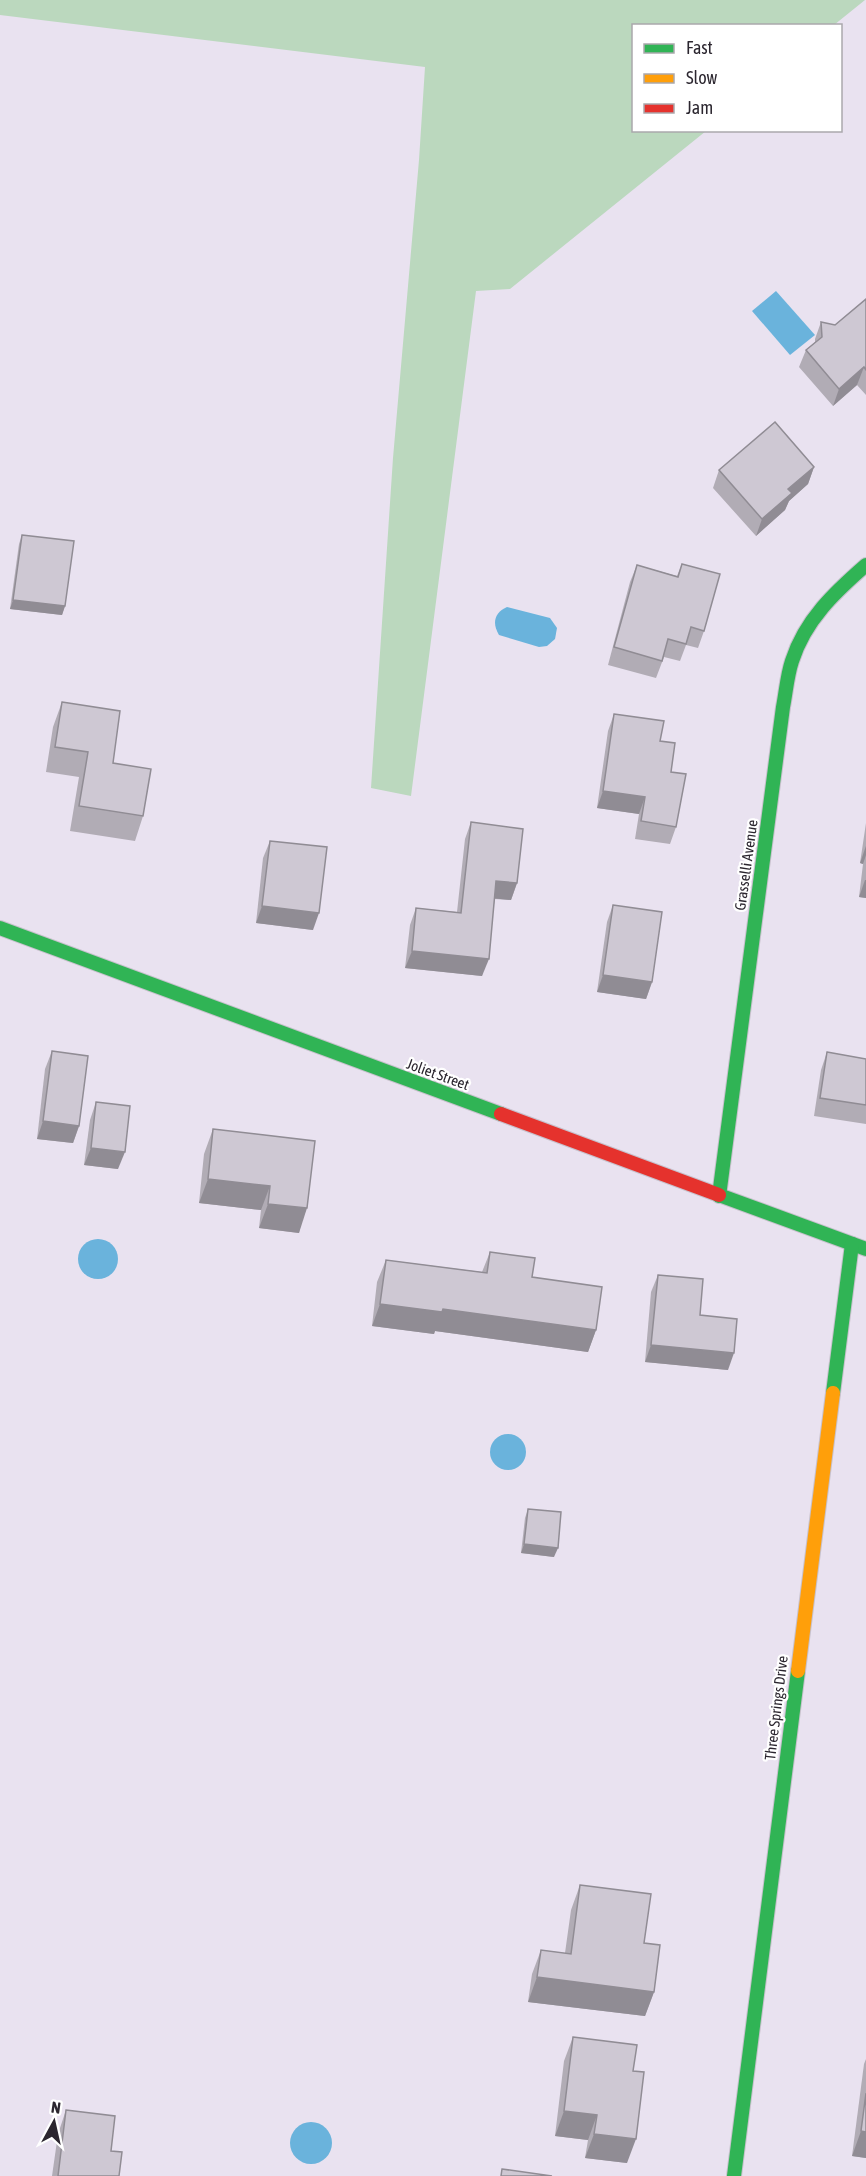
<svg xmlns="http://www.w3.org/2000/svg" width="866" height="2176" font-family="'Asap Condensed',sans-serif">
  <rect width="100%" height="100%" fill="#e9e2f0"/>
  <!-- green -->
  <polygon fill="#bbd8be" points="0,0 865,0 834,25 634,26 634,130 706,131 510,289 476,291 411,796 371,788 393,458 419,160 425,67 0,15"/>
  <!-- water -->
  <g fill="#6ab3dc">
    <polygon points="776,291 815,335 790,355 752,311"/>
    <path d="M507,607L550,618L557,628L555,639L547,646L539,647L499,635C492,623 494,613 507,607Z"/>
    <circle cx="98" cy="1259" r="20"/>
    <circle cx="508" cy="1452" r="18"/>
    <circle cx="311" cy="2143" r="21"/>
  </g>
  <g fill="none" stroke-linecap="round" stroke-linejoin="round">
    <!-- fast casing -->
    <g stroke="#c7c1cc" stroke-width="16">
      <g id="fast">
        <polyline points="0,928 501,1114"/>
        <polyline points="719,1195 866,1249"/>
        <path d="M719,1196L783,707C786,692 787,676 792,661C805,620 835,592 866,565"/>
        <polyline points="833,1393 852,1244"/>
        <polyline points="734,2176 798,1671"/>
      </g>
    </g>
    <!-- slow casing -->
    <g stroke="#c7c1cc" stroke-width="16">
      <polyline id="slow" points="798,1671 833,1393"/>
    </g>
    <!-- jam casing -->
    <g stroke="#c7c1cc" stroke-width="16">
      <polyline id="jam" points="501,1114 719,1195"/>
    </g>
    <!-- fast -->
    <use href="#fast" stroke="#30b455" stroke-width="14"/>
    <!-- slow -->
    <use href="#slow" stroke="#ff9f0a" stroke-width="14"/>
    <!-- jam -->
    <use href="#jam" stroke="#e5322d" stroke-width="14"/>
  </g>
  <!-- wall -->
  <g fill="#b1acb5">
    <polygon points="866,299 866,395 857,385 833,406 799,367 806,350 815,342 815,339 821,322 835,325"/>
    <polygon points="814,467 808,484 789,501 785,510 756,536 713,488 719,470"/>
    <polygon points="22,535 65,606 62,615 10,609 19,544"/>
    <polygon points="682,564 704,631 698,648 686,645 680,661 664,657 656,678 608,665 630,582 637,565 677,576"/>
    <polygon points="62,702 113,763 143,816 135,841 70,831 79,777 46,772 53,727"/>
    <polygon points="614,714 660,741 671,772 676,827 670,844 635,839 639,814 597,808 608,731"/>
    <polygon points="471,822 517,883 511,900 495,899 482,976 405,968 410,925 416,908 457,912 465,839"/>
    <polygon points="866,823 866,898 859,897 863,864 860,863"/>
    <polygon points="270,841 313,930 256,923 263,858"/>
    <polygon points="613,905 652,982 646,999 597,992 607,922"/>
    <polygon points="52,1051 79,1126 73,1143 37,1139 45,1069"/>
    <polygon points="827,1052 866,1059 866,1124 814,1116 821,1070"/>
    <polygon points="96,1102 118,1169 84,1165 90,1120"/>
    <polygon points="213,1129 315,1141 299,1233 259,1228 261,1210 199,1203 204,1154"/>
    <polygon points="490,1252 532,1277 596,1330 588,1352 435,1331 434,1334 372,1326 377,1282 386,1260 482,1272"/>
    <polygon points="658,1275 728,1370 645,1362 651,1292"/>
    <polygon points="528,1509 554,1557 521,1553 525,1518"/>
    <polygon points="580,1885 644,1943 654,1992 645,2016 528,2002 532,1974 541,1950 565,1953 571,1910"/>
    <polygon points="573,2037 633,2071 627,2163 585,2158 588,2140 555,2136 564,2061"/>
    <polygon points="866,2059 866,2158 852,2156 864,2064"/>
    <polygon points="66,2110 111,2151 119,2176 52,2176 58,2134"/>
  </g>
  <!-- shaded-wall -->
  <g fill="#908c94">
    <polygon points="864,367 857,385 833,406 839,389"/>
    <polygon points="814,467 808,484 789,501 785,510 756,536 762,519 788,489"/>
    <polygon points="13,600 65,606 62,615 10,609"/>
    <polygon points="603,791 645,797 639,814 597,808"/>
    <polygon points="866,846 866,855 863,864 860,863"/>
    <polygon points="865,880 866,880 866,898 859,897"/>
    <polygon points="496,881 517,883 511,900 490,898"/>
    <polygon points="262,906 319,913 313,930 256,923"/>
    <polygon points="412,951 489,959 482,976 405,968"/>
    <polygon points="603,975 652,982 646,999 597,992"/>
    <polygon points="43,1121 79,1126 73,1143 37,1139"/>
    <polygon points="91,1148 125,1152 118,1169 84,1165"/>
    <polygon points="208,1179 270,1186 261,1210 199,1203"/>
    <polygon points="268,1204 307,1208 299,1233 259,1228"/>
    <polygon points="380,1304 443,1309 596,1330 588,1352 435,1331 434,1334 372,1326"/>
    <polygon points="651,1345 734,1353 728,1370 645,1362"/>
    <polygon points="524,1544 558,1548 554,1557 521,1553"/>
    <polygon points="537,1977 654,1992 645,2016 528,2002"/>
    <polygon points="564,2111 597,2115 588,2140 555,2136"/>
    <polygon points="861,2131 866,2132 866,2158 852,2156"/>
    <polygon points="594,2134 636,2139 627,2163 585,2158"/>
  </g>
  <!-- building -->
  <g fill="#cec8d3" stroke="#908c94" stroke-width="1.5">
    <polygon points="866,299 866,370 864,367 839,389 806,350 822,337 821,322 835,325"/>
    <polygon points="775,422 814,467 788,489 792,493 762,519 719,470"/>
    <polygon points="22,535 74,541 65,606 13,600"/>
    <polygon points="682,564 720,574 704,631 691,627 686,644 668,639 662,661 614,647 637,565 678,577"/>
    <polygon points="62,702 120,711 113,763 151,769 143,816 79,806 88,752 55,747"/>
    <polygon points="614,714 664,721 660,741 675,743 671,772 686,774 676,827 641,821 645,797 603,791"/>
    <polygon points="471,822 523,829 517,883 496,881 489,959 412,951 416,908 461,913"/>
    <polygon points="270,841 327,847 319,913 262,906"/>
    <polygon points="613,905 662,912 652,982 603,975"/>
    <polygon points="52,1051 88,1056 79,1126 43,1121"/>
    <polygon points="827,1052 866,1059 866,1105 820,1098"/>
    <polygon points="96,1102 130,1106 125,1152 91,1148"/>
    <polygon points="213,1129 315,1141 307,1208 268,1204 270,1186 208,1179"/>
    <polygon points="490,1252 535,1258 532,1277 602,1287 596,1330 443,1309 442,1312 380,1304 386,1260 487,1273"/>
    <polygon points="658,1275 703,1279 700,1315 737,1319 734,1353 651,1345"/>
    <polygon points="528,1509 561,1512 558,1548 524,1544"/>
    <polygon points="580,1885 651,1894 644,1943 660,1945 654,1992 537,1977 541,1950 571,1954"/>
    <polygon points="573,2037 637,2045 633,2071 644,2072 636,2139 594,2134 597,2115 564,2111"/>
    <polygon points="866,2093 866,2132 861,2131"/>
    <polygon points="66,2110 115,2116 111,2151 122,2152 119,2176 58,2176"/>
    <polygon points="502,2169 552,2176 501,2176"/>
  </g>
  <g text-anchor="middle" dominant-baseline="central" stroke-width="4.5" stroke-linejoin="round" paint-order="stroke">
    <!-- street labels -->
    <g font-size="15" fill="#2b262f" stroke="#fff">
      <text transform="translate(746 865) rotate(-82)">Grasselli Avenue</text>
      <text transform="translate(438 1074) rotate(20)">Joliet Street</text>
      <text transform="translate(776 1708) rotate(-83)">Three Springs Drive</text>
    </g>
  </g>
  <!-- legend -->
  <rect x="632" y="24" width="210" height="108" fill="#ffffff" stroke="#aaa8ac" stroke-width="1.5"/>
  <rect x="644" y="44" width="30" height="9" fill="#30b455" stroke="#aaa8ac" stroke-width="1.5"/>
  <text x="686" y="54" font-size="18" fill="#2b262f">Fast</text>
  <rect x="644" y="74" width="30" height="9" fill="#ff9f0a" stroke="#aaa8ac" stroke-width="1.5"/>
  <text x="686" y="84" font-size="18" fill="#2b262f">Slow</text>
  <rect x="644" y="104" width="30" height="9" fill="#e5322d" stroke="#aaa8ac" stroke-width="1.5"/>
  <text x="686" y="114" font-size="18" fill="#2b262f">Jam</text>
  <!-- north arrow -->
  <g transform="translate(54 2122) rotate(8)" stroke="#ffffff" stroke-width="4.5" paint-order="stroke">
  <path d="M0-4.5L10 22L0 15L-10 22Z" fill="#2b262f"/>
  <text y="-9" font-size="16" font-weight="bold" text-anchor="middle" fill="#2b262f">N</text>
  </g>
</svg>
